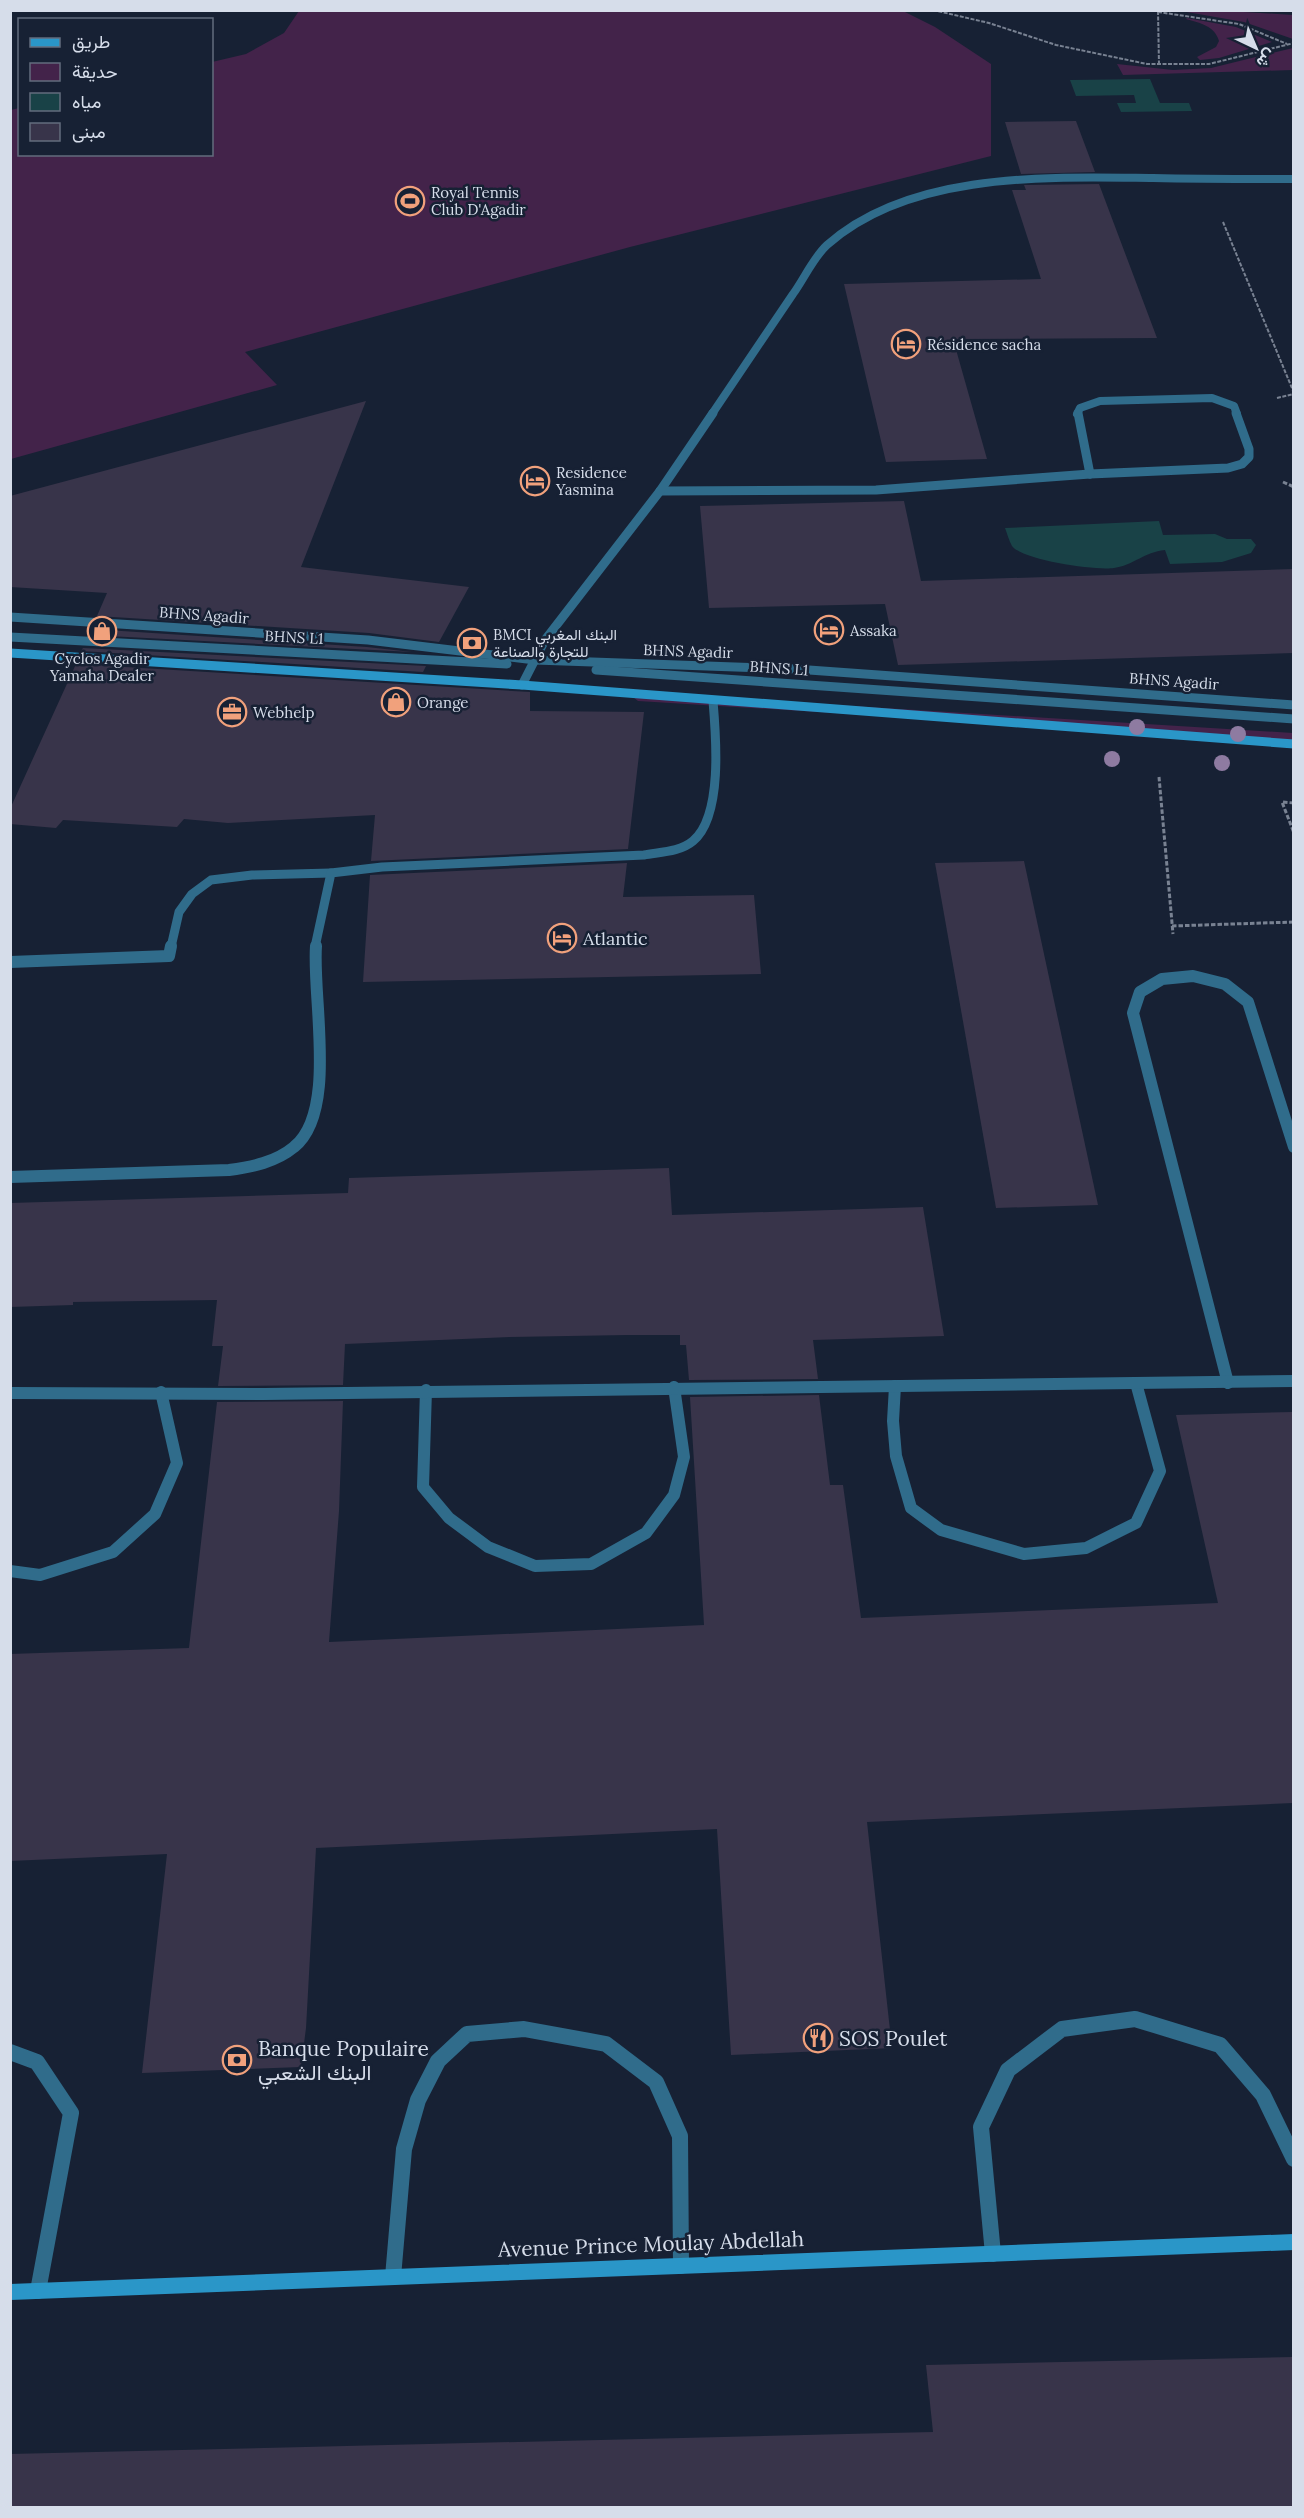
<svg xmlns="http://www.w3.org/2000/svg" width="1304" height="2518" font-family="Lora,Vazirmatn,serif">
  <rect width="100%" height="100%" fill="#172134"/>
  <!-- green -->
  <g fill="#43234a">
    <polygon points="299,11 903,11 935,27 991,64 991,156 630,247 245,352 277,385 11,459 11,110 19,108 20,154 212,154 212,62 246,54 284,33"/>
    <polygon points="1181,11 1228,11 1293,15 1293,39 1244,22"/>
    <path d="M1187,18L1236,27L1272,42L1219,58L1200,60L1197,57L1216,47L1219,41C1215,26 1200,23 1186,19Z"/>
    <polygon points="1293,48 1293,70 1123,75 1117,64 1173,70 1211,68"/>
    <polygon points="640,693 1293,733 1293,741 638,701 633,697"/>
  </g>
  <!-- water -->
  <g fill="#194247">
    <polygon points="1150,79 1160,103 1189,103 1192,111 1121,112 1117,103 1136,103 1134,95 1076,96 1070,80"/>
    <path d="M1159,521L1163,535L1215,534L1227,539H1251L1256,545L1251,553L1222,562L1170,564L1165,550C1144,552 1134,565 1114,568C1096,571 1022,560 1012,546C1009,541 1007,533 1005,528Z"/>
  </g>
  <!-- building -->
  <g fill="#38344a">
    <polygon points="1076,121 1095,172 1021,174 1005,122"/>
    <polygon points="1099,184 1157,338 953,339 987,459 886,462 844,284 1041,279 1012,190 1026,190 1024,185 1026,185"/>
    <polygon points="366,401 301,567 469,587 439,642 369,633 97,616 107,593 10,587 10,496"/>
    <polygon points="904,501 921,581 1293,569 1293,653 898,665 885,604 709,608 700,506"/>
    <polygon points="91,629 367,647 412,652 89,635"/>
    <polygon points="83,648 426,666 423,672 81,651"/>
    <polygon points="76,664 530,692 530,711 644,712 628,849 371,861 375,815 228,823 184,819 177,827 63,820 56,828 10,824 10,809"/>
    <polygon points="1024,861 1098,1205 996,1208 935,863"/>
    <polygon points="627,863 623,897 754,895 761,974 363,982 370,875"/>
    <polygon points="669,1168 672,1215 923,1207 944,1336 813,1340 818,1379 689,1380 686,1345 680,1345 680,1335 627,1335 510,1337 345,1344 343,1385 218,1386 223,1346 212,1346 217,1300 73,1302 73,1305 10,1307 10,1203 348,1193 349,1178"/>
    <polygon points="819,1395 830,1485 843,1485 861,1618 1218,1603 1176,1415 1293,1412 1293,1803 867,1822 892,2048 731,2055 717,1829 316,1848 306,2028 301,2067 142,2073 167,1854 10,1861 10,1654 189,1648 217,1402 343,1401 339,1511 329,1642 704,1625 690,1397"/>
    <polygon points="1293,2357 1293,2508 10,2508 10,2454 933,2432 926,2365"/>
  </g>
  <g fill="none" stroke-linecap="round" stroke-linejoin="round">
    <!-- path-far1 -->
    <g stroke="#798292" stroke-width="2" stroke-dasharray="4 1.5" stroke-linecap="butt">
      <polyline points="933,10 989,23 1056,45 1147,64 1209,64 1294,43"/>
      <polyline points="1158,11 1159,65"/>
      <polyline points="1158,12 1239,24 1287,44"/>
      <polyline points="1223,222 1294,393"/>
      <polyline points="1277,398 1294,394"/>
    </g>
    <!-- path -->
    <g stroke="#798292" stroke-width="3" stroke-dasharray="4.5 2" stroke-linecap="butt">
      <polyline points="1283,482 1294,487"/>
      <polyline points="1159,777 1173,934"/>
      <polyline points="1294,803 1282,802 1294,833"/>
      <polyline points="1172,926 1294,922"/>
    </g>
    <!-- lane-far3 -->
    <polyline stroke="#306c8b" stroke-width="8" points="1077,414 1080,408 1100,401 1212,398 1234,406 1237,414"/>
    <!-- lane-far2 -->
    <g stroke="#306c8b" stroke-width="9">
      <polyline points="1078,413 1090,474"/>
      <polyline points="1090,474 1228,468 1242,464 1249,457 1249,449 1236,413"/>
      <polyline points="660,491 876,490 1090,474"/>
      <polyline points="10,617 368,640 535,660 795,669 1294,705"/>
      <polyline points="10,637 507,664"/>
      <polyline points="596,670 1294,719"/>
      <polyline points="171,947 179,912 192,894 211,880 252,875 331,873"/>
    </g>
    <!-- lane-far1 -->
    <g stroke="#306c8b" stroke-width="12">
      <polyline points="10,962 169,956 171,946"/>
      <polyline points="895,1386 893,1421 896,1456 911,1508 941,1530 1024,1554 1086,1548 1136,1523 1160,1471 1136,1383"/>
      <polyline points="426,1390 423,1487 449,1518 488,1547 535,1566 591,1564 646,1533 674,1495 684,1457 674,1387"/>
      <polyline points="10,1571 40,1575 113,1552 155,1514 177,1463 161,1392"/>
    </g>
    <!-- lane -->
    <g stroke="#306c8b" stroke-width="16">
      <polyline points="10,2052 37,2062 71,2113 38,2291"/>
      <polyline points="993,2254 981,2127 1008,2070 1062,2029 1135,2019 1220,2045 1263,2095 1294,2159"/>
      <polyline points="393,2277 404,2149 418,2100 438,2061 467,2034 524,2029 606,2044 656,2082 680,2136 681,2266"/>
    </g>
    <!-- street-far2 -->
    <path stroke="#306c8b" stroke-width="8" d="M712,414C739,374 766,334 793,294C804,279 813,258 827,245C910,171 1049,177 1153,178C1200,179 1247,179 1294,179"/>
    <!-- street-far1 -->
    <g stroke="#306c8b" stroke-width="9">
      <polyline points="522,685 545,640 660,491 713,413"/>
      <path d="M315,947L331,873L382,867L644,855C660,852 680,852 693,841C723,816 716,736 713,701"/>
    </g>
    <!-- street -->
    <g stroke="#306c8b" stroke-width="12">
      <path d="M10,1177L229,1170C252,1167 276,1162 294,1147C338,1112 312,998 316,946"/>
      <polyline points="1228,1383 1133,1013 1140,992 1162,979 1193,976 1225,984 1248,1002 1294,1147"/>
      <polyline points="10,1393 264,1394 1294,1381"/>
    </g>
    <!-- secondary-far1 -->
    <polyline stroke="#2a96c8" stroke-width="9" points="10,653 522,685 1294,744"/>
    <!-- secondary -->
    <polyline stroke="#2a96c8" stroke-width="16" points="10,2292 1294,2242"/>
  </g>
  <!-- trees -->
  <g fill="#8e7ba1">
    <circle cx="1137" cy="727" r="8"/>
    <circle cx="1238" cy="734" r="8"/>
    <circle cx="1112" cy="759" r="8"/>
    <circle cx="1222" cy="763" r="8"/>
  </g>
  <!-- icons -->
  <defs>
    <g id="stadium-ring" transform="scale(1.5)"><circle r="9.5" fill="#172134" stroke="#f1a17c" stroke-width="1.5"/><path d="M0-5a6.5 5 0 1 0 0 10a6.5 5 0 1 0 0-10ZM-3.5-1.8h7v3.6h-7Z" fill="#f1a17c"/></g>
    <g id="hotel-ring" transform="scale(1.5)"><circle r="9.5" fill="#172134" stroke="#f1a17c" stroke-width="1.5"/><path d="M-6-4.5h1.5V1H6V5H4.5V3h-9V5H-6ZM-4 0a1.8 1.8 0 1 1 3.6 0ZM.5 0V-2.5h3Q6-2.5 6 0Z" fill="#f1a17c"/></g>
    <g id="shop-ring" transform="scale(1.5)"><circle r="9.5" fill="#172134" stroke="#f1a17c" stroke-width="1.5"/><path d="M-5-2.5h2.3a2.7 3.5 0 0 1 5.4 0H5L5.5 6h-11ZM-1.5-2.5h3a1.5 2.3 0 0 0-3 0Z" fill="#f1a17c"/></g>
    <g id="bank-ring" transform="scale(1.5)"><circle r="9.5" fill="#172134" stroke="#f1a17c" stroke-width="1.5"/><path d="M-6-4H6V4H-6ZM0-2.3a2.3 2.3 0 1 0 0 4.6a2.3 2.3 0 1 0 0-4.6Z" fill="#f1a17c"/></g>
    <g id="office-ring" transform="scale(1.5)"><circle r="9.5" fill="#172134" stroke="#f1a17c" stroke-width="1.5"/><path d="M-6-3h4V-5.5h4V-3h4V5H-6ZM-1-4.5V-3h2v-1.5ZM-6 0V1H6V0Z" fill="#f1a17c"/></g>
    <g id="restaurant-ring" transform="scale(1.5)"><circle r="9.5" fill="#172134" stroke="#f1a17c" stroke-width="1.5"/><path d="M-5-6h1v4h1v-4h1v4h1v-4h1v5L-1.5 .5V6h-2V.5L-5-1ZM5-6V6H3V1.5H1.5Q1.5-4 5-6Z" fill="#f1a17c"/></g>
  </defs>
  <g fill-rule="evenodd">
    <use href="#stadium-ring" x="410" y="201"/>
    <use href="#hotel-ring" x="906" y="344"/>
    <use href="#hotel-ring" x="535" y="481"/>
    <use href="#hotel-ring" x="829" y="630"/>
    <use href="#shop-ring" x="102" y="631"/>
    <use href="#bank-ring" x="472" y="643"/>
    <use href="#shop-ring" x="396" y="702"/>
    <use href="#office-ring" x="232" y="712"/>
    <use href="#hotel-ring" x="562" y="938"/>
    <use href="#restaurant-ring" x="818" y="2038"/>
    <use href="#bank-ring" x="237" y="2060"/>
  </g>
  <g text-anchor="middle" dominant-baseline="central" stroke-width="5" stroke-linejoin="round" paint-order="stroke">
    <!-- far-poi labels -->
    <g font-size="15" fill="#d6ddea" stroke="#172134" text-anchor="start">
      <text x="431" y="192">Royal Tennis<tspan x="431" dy="17">Club D'Agadir</tspan></text>
      <text x="927" y="344">Résidence sacha</text>
      <text x="556" y="472">Residence<tspan x="556" dy="17">Yasmina</tspan></text>
      <text x="850" y="630">Assaka</text>
      <text x="493" y="634">BMCI البنك المغربي<tspan x="493" dy="17">للتجارة والصناعة</tspan></text>
      <text x="102" y="658" text-anchor="middle">Cyclos Agadir<tspan x="102" dy="17">Yamaha Dealer</tspan></text>
      <text x="417" y="702">Orange</text>
      <text x="253" y="712">Webhelp</text>
    </g>
    <!-- far-street labels -->
    <g font-size="15" fill="#d6ddea" stroke="#172134">
      <text transform="translate(204 615) rotate(4)">BHNS Agadir</text>
      <text transform="translate(294 637) rotate(3)">BHNS L1</text>
      <text transform="translate(688 651) rotate(2)">BHNS Agadir</text>
      <text transform="translate(779 668) rotate(4)">BHNS L1</text>
      <text transform="translate(1174 681) rotate(4)">BHNS Agadir</text>
    </g>
    <!-- poi labels -->
    <g font-size="18" fill="#d6ddea" stroke="#172134" text-anchor="start">
      <text x="583" y="938">Atlantic</text>
    </g>
    <!-- near-poi labels -->
    <g font-size="21" fill="#d6ddea" stroke="#172134" text-anchor="start">
      <text x="839" y="2038">SOS Poulet</text>
      <text x="258" y="2048">Banque Populaire<tspan x="258" dy="24">البنك الشعبي</tspan></text>
    </g>
    <!-- near-street labels -->
    <g font-size="21" fill="#d6ddea" stroke="#172134">
      <text transform="translate(651 2244) rotate(-2)">Avenue Prince Moulay Abdellah</text>
    </g>
  </g>
  <!-- border -->
  <rect width="1304" height="2518" fill="none" stroke="#d6ddea" stroke-width="24"/>
  <!-- legend -->
  <rect x="18" y="18" width="195" height="138" fill="#172134" stroke="#636c7d" stroke-width="1.5"/>
  <rect x="30" y="38" width="30" height="9" fill="#2a96c8" stroke="#636c7d" stroke-width="1.5"/>
  <text x="72" y="48" font-size="18" fill="#d6ddea">طريق</text>
  <rect x="30" y="63" width="30" height="18" fill="#43234a" stroke="#636c7d" stroke-width="1.5"/>
  <text x="72" y="78" font-size="18" fill="#d6ddea">حديقة</text>
  <rect x="30" y="93" width="30" height="18" fill="#194247" stroke="#636c7d" stroke-width="1.5"/>
  <text x="72" y="108" font-size="18" fill="#d6ddea">مياه</text>
  <rect x="30" y="123" width="30" height="18" fill="#38344a" stroke="#636c7d" stroke-width="1.5"/>
  <text x="72" y="138" font-size="18" fill="#d6ddea">مبنى</text>
  <!-- north arrow -->
  <g transform="translate(1256 48) rotate(136)" stroke="#172134" stroke-width="4.5" paint-order="stroke">
  <path d="M0-4.5L10 22L0 15L-10 22Z" fill="#d6ddea"/>
  <text y="-9" font-size="16" font-weight="bold" text-anchor="middle" fill="#d6ddea">ش</text>
  </g>
</svg>
